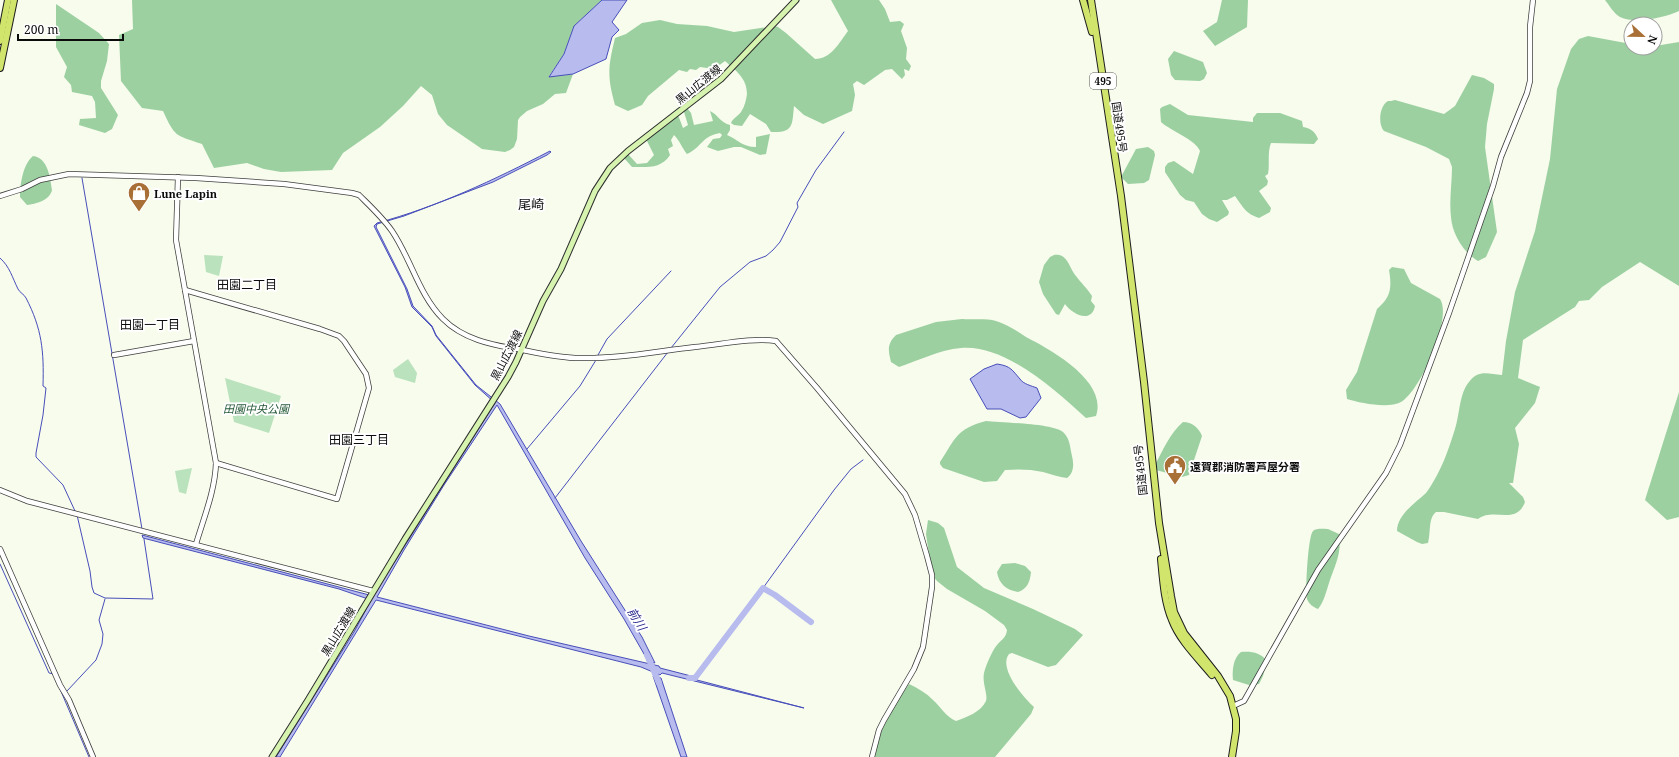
<svg xmlns="http://www.w3.org/2000/svg" width="1679" height="757" font-family="'Noto Serif','Noto Sans JP',serif">
  <rect width="100%" height="100%" fill="#f7fcec"/>
  <!-- green -->
  <g fill="#bae2bc">
    <polygon points="204,255 223,256 219,276 206,272"/>
    <polygon points="408,359 417,373 415,383 395,377 393,370"/>
    <polygon points="225,378 281,396 269,433 234,422"/>
    <polygon points="192,468 186,494 179,492 175,471"/>
  </g>
  <!-- forest -->
  <g fill="#9cd0a1">
    <path d="M132,0H602L574,26L564,54L549,76L573,74L566,93L555,94L543,104L527,111L520,117L518,120L517,139L514,147L510,150L505,152L482,149L447,125L438,114L432,95L421,86L403,106L380,127L343,153L332,170L281,172L264,169L247,163L214,168L202,144C175,135 175,137 163,111L142,108L121,81L119,35L133,29Z"/>
    <path d="M831,0H879L885,9L890,22L900,21L904,24L901,31L907,48L906,59L911,66L909,71L904,69L905,75L902,79L892,69L885,70L864,85L857,81L853,84L855,95L852,111L823,124L804,115L794,106C792,125 794,133 771,132L766,124L750,114L742,126L734,125L731,123C733,118 738,116 741,112C745,106 746,100 747,94C747,78 736,71 725,61L714,69L700,67L696,70L690,69L687,72L679,70L648,96L642,105L628,111L615,105C607,76 608,67 615,38L626,34L642,23L660,20L677,24L707,26L734,32L775,26L778,27L786,33L815,59C831,59 839,43 848,31Z"/>
    <polygon points="1222,0 1248,0 1247,27 1215,46 1203,31 1217,22"/>
    <path d="M1605,0H1679V11C1664,18 1635,24 1620,17C1614,14 1609,5 1605,0Z"/>
    <polygon points="56,4 99,33 109,44 107,61 101,81 101,88 118,115 112,129 105,133 79,125 80,119 96,118 95,102 92,96 72,92 71,85 64,77 67,67 56,47"/>
    <path d="M1588,36L1631,44V48H1655V46L1679,42V286L1640,262L1602,287L1589,300L1579,301L1575,307L1523,340L1518,378L1540,387L1535,403L1515,428L1519,444L1513,483H1509L1523,497L1525,502C1516,526 1494,507 1478,519L1444,512H1436C1428,518 1431,533 1428,543L1422,544L1417,542L1397,531C1397,515 1415,503 1426,493C1430,488 1433,482 1436,477C1444,463 1450,445 1455,429C1460,414 1459,394 1469,382C1478,369 1489,374 1502,375L1506,341L1515,292L1535,231L1550,159L1557,89L1571,49L1579,39Z"/>
    <polygon points="1174,51 1203,62 1207,73 1204,79 1200,81 1175,80 1171,75 1168,59"/>
    <path d="M1472,75L1484,78L1494,84V89L1487,124L1485,147L1497,232L1486,257L1478,261C1464,253 1452,234 1451,217C1449,201 1452,183 1452,167L1449,159L1426,147L1384,131C1378,125 1379,106 1388,101C1390,101 1392,101 1395,100L1444,114L1455,106Z"/>
    <path d="M1170,104L1188,115L1253,122V118L1257,113H1280L1302,121L1303,127C1310,128 1315,131 1318,139L1314,144L1271,143C1267,153 1270,164 1268,174L1265,176L1268,181L1267,185L1259,191L1271,208L1270,212L1259,218C1246,214 1243,207 1235,196L1227,200H1222L1229,212L1228,215L1217,222L1209,219L1202,214L1194,202L1186,200L1180,195L1165,172V167L1168,163L1174,161L1193,174L1200,151C1196,140 1171,131 1161,122L1160,109L1162,107Z"/>
    <path d="M687,108L691,113L694,125L713,121L710,111C719,115 719,122 730,125V130L727,135C739,140 742,147 756,147V137L770,134L766,154L760,155L741,147H734L718,151L707,147L713,139L720,138L722,135L720,133C702,136 702,147 687,154C682,148 680,141 674,135L671,140L673,146L668,149L670,155C661,169 647,167 632,167L624,158L628,154L637,164L647,163L654,155L646,139L678,115L683,128L688,125L684,112Z"/>
    <polygon points="1148,147 1154,151 1155,155 1149,180 1144,183 1128,184 1121,177 1136,149"/>
    <path d="M33,156C48,158 50,177 52,190C50,200 36,204 27,205L20,197C20,184 23,164 33,156Z"/>
    <path d="M1054,255C1068,253 1069,268 1076,276C1081,283 1087,288 1092,296L1091,301L1095,306C1091,325 1071,313 1065,304L1059,315L1056,314L1043,294L1039,282L1044,265L1050,257Z"/>
    <path d="M1392,267L1404,269L1411,283L1440,299C1453,318 1420,392 1401,402C1388,409 1360,403 1347,399L1346,390L1357,372L1377,309C1391,297 1392,288 1389,270Z"/>
    <path d="M962,319C972,320 986,318 996,321C1006,324 1017,331 1026,337C1051,350 1108,381 1096,416L1086,418C1055,390 1005,344 961,348C939,350 920,360 899,367L891,362C888,350 887,344 896,335L936,322Z"/>
    <polygon points="1679,392 1679,517 1667,520 1645,500"/>
    <path d="M986,421C1002,423 1055,423 1064,433C1070,439 1070,448 1072,456C1074,464 1074,473 1067,478C1059,477 1051,474 1043,472C1030,469 1018,469 1005,470L997,481L984,482L943,468L940,464V462C956,438 956,429 986,421Z"/>
    <path d="M1183,422C1192,422 1199,428 1202,436L1189,475L1182,477L1156,470L1154,467C1162,452 1170,433 1183,422Z"/>
    <path d="M928,520L938,523L944,528L957,567L984,588L1033,609L1075,629L1083,635L1056,665L1048,667L1012,653L1009,654C998,668 1023,697 1034,707L1031,714L995,757H875L876,742L895,704L909,684C918,688 926,693 933,700C941,707 946,717 956,721C967,717 981,712 986,701C988,694 982,683 984,673C986,665 992,651 997,645C1002,639 1006,638 1007,630L1004,625L985,611L947,589L937,581L932,575L926,534Z"/>
    <path d="M1328,529L1339,534C1342,554 1335,565 1329,583C1326,592 1324,602 1318,609C1313,607 1309,604 1307,599C1305,591 1308,536 1313,531C1316,528 1324,529 1328,529Z"/>
    <path d="M1015,563L1025,566L1031,572C1030,582 1027,589 1018,592C1006,590 999,584 997,572L1002,564Z"/>
    <path d="M1241,652C1251,651 1260,652 1267,661L1263,676L1259,684L1249,685L1233,680C1232,671 1233,658 1241,652Z"/>
  </g>
  <!-- water -->
  <g fill="#b7bbed" stroke="#484eba">
    <polygon points="602,0 627,0 612,22 619,30 612,37 606,59 573,74 549,77 564,54 574,26"/>
    <path d="M550,151L551,152L547,155L493,182L404,216L377,224L376,227L407,289L413,306L432,326L436,335L476,385L500,404L581,541L642,637L655,663L648,661L624,619L585,558L497,405L444,485L404,550L377,597L529,636L659,666L660,668L695,677L697,680L804,708L662,673L660,675L641,667L376,600L280,757H276L354,632L371,600L339,589L143,538L142,535L373,596L495,403L475,385L436,336L432,327L412,307L405,287L374,226L377,223C437,207 494,180 550,151Z"/>
    <path d="M997,364C1011,366 1012,370 1020,379C1023,384 1032,386 1037,388L1041,398L1026,417L1020,418L1001,409H987L970,379L984,369Z"/>
    <polygon points="653,676 661,678 687,757 681,757"/>
  </g>
  <g fill="none" stroke-linecap="round" stroke-linejoin="round">
    <!-- stream -->
    <g stroke="#484eba" stroke-width="1">
      <polyline points="82,178 142,529"/>
      <path d="M0,258C10,267 12,277 18,289C20,293 24,294 26,298C42,329 44,351 43,386L46,388L43,415L36,453V457L63,485L75,511"/>
      <polyline points="671,348 720,287 750,262 766,256 773,250 780,242 798,207 797,203 816,170 844,132"/>
      <polyline points="598,355 607,339 671,271"/>
      <polyline points="527,449 580,386 596,360"/>
      <polyline points="555,498 668,352"/>
      <polyline points="77,515 90,571 92,587 94,593 105,598 153,599 144,539"/>
      <polyline points="0,564 49,673 54,674"/>
      <polyline points="763,588 834,490 851,469 863,460"/>
      <polyline points="60,689 89,757"/>
      <polyline points="67,691 96,660 102,644 103,634 99,620 105,599"/>
    </g>
    <!-- river -->
    <g stroke="#b7bbed" stroke-width="6">
      <polyline points="647,655 659,683"/>
      <polyline points="689,678 695,678 763,588 775,595 811,622"/>
    </g>
    <!-- tertiary casing -->
    <g stroke="#3e3e3e" stroke-width="6">
      <g id="tertiary">
        <path d="M178,177L176,240L216,463C215,491 204,517 196,544"/>
        <path d="M0,196L22,189L40,180L69,174L196,178L284,184L352,193L359,195C370,206 383,218 392,231C411,259 419,295 443,319C463,339 491,345 518,349C538,353 559,358 580,358C617,359 658,351 695,347C718,345 753,337 776,341L817,388L905,494L915,515L927,556L932,575V587L923,647L914,669L884,720L879,730L872,757"/>
        <polyline points="185,290 320,329 339,336 344,341 366,374 369,388 337,499 216,463"/>
        <polyline points="114,355 194,341"/>
        <polyline points="0,490 27,501 373,591"/>
        <polyline points="0,549 60,685 69,700 93,757"/>
        <polyline points="1233,706 1244,701 1318,570 1386,473 1400,445 1449,313 1493,186 1501,157 1527,93 1530,81 1530,27 1533,0"/>
      </g>
    </g>
    <!-- secondary casing -->
    <g stroke="#2d2d2d" stroke-width="7">
      <polyline id="secondary" points="272,757 308,700 405,539 508,377 516,362 543,301 561,269 595,191 610,168 628,151 721,79 796,0"/>
    </g>
    <!-- trunk casing -->
    <g stroke="#1c1c1c" stroke-width="8">
      <g id="trunk">
        <polyline points="1083,0 1092,32"/>
        <polyline points="1091,0 1121,196 1144,382 1159,523 1171,596 1174,612 1184,633 1218,676 1230,696 1236,719 1236,731 1232,757"/>
        <polyline points="0,41 8,0"/>
        <polyline points="0,68 14,0"/>
        <path d="M1161,559C1163,579 1164,601 1172,620C1180,641 1198,658 1212,675"/>
      </g>
    </g>
    <!-- tertiary -->
    <use href="#tertiary" stroke="#fff" stroke-width="4.5"/>
    <!-- secondary -->
    <use href="#secondary" stroke="#d6f4af" stroke-width="5"/>
    <!-- trunk -->
    <use href="#trunk" stroke="#d1e46c" stroke-width="6"/>
  </g>
  <!-- icons -->
  <defs>
    <g id="shop-pin" transform="scale(1.15)"><path d="M0 17L-7.5 6A9.5 9.5 0 1 1 7.5 6Z" fill="#a87036" stroke="#fff"/><path d="M-5-2.5h2.3a2.7 3.5 0 0 1 5.4 0H5L5.5 6h-11ZM-1.5-2.5h3a1.5 2.3 0 0 0-3 0Z" fill="#fff"/></g>
    <g id="civic-pin" transform="scale(1.15)"><path d="M0 17L-7.5 6A9.5 9.5 0 1 1 7.5 6Z" fill="#a87036" stroke="#fff"/><path d="M-.6-6.5H3V-4.5H.6V-3L4-1V1h2V6H-6V1h2V-1L-.6-3ZM-1.2 2.5V6h2.4V2.5Z" fill="#fff"/></g>
  </defs>
  <g fill-rule="evenodd">
    <use href="#shop-pin" x="139" y="193"/>
    <use href="#civic-pin" x="1175" y="466"/>
  </g>
  <g text-anchor="middle" dominant-baseline="central" stroke-width="4" stroke-linejoin="round" paint-order="stroke">
    <!-- shield labels -->
    <rect fill="#fff" stroke="#545454" stroke-width="1" x="1090" y="73" width="26" height="16" rx="3"/>
    <g font-size="10" font-weight="bold" fill="#0b0b0b">
      <text x="1103" y="81">495</text>
    </g>
    <!-- street labels -->
    <g font-size="11" fill="#0b0b0b" stroke="#fff">
      <text transform="translate(698 84) rotate(-39)">黒山広渡線</text>
      <text transform="translate(1120 127) rotate(82)">国道495号</text>
      <text transform="translate(506 355) rotate(-63)">黒山広渡線</text>
      <text transform="translate(1140 470) rotate(-96)">国道495号</text>
      <text transform="translate(338 631) rotate(-59)">黒山広渡線</text>
    </g>
    <!-- poi labels -->
    <g font-size="11" font-weight="bold" fill="#0b0b0b" stroke="#fff" text-anchor="start">
      <text x="154" y="193">Lune Lapin</text>
      <text x="1190" y="466">遠賀郡消防署芦屋分署</text>
    </g>
    <!-- park labels -->
    <g font-size="11" font-style="italic" fill="#255937" stroke="#fff">
      <text x="256" y="408">田園中央公園</text>
    </g>
    <!-- neighbourhood labels -->
    <g font-size="12" fill="#0b0b0b" stroke="#fff">
      <text x="247" y="284">田園二丁目</text>
      <text x="150" y="324">田園一丁目</text>
      <text x="359" y="439">田園三丁目</text>
    </g>
    <!-- water labels -->
    <g font-size="12" font-style="italic" fill="#26278b" stroke="#fff">
      <text transform="translate(637 619) rotate(59)">前川</text>
    </g>
    <!-- quarter labels -->
    <g font-size="13" fill="#0b0b0b" stroke="#fff">
      <text x="531" y="204">尾崎</text>
    </g>
  </g>
  <!-- north arrow -->
  <g transform="translate(1643 36) rotate(112)"><circle r="19" fill="#ffffff" stroke="#9d9d9d"/>
  <path d="M0-3L7 15L0 10L-7 15Z" fill="#a87036"/>
  <text y="-6" font-size="11" font-weight="bold" text-anchor="middle" fill="#0b0b0b">N</text>
  </g>
  <!-- scale -->
  <path d="M18 34v6h105v-6" fill="none" stroke="#0b0b0b" stroke-width="2"/>
  <text x="24" y="34" font-size="12" fill="#0b0b0b" stroke="#ffffff" stroke-width="3" paint-order="stroke">200 m</text>
</svg>
